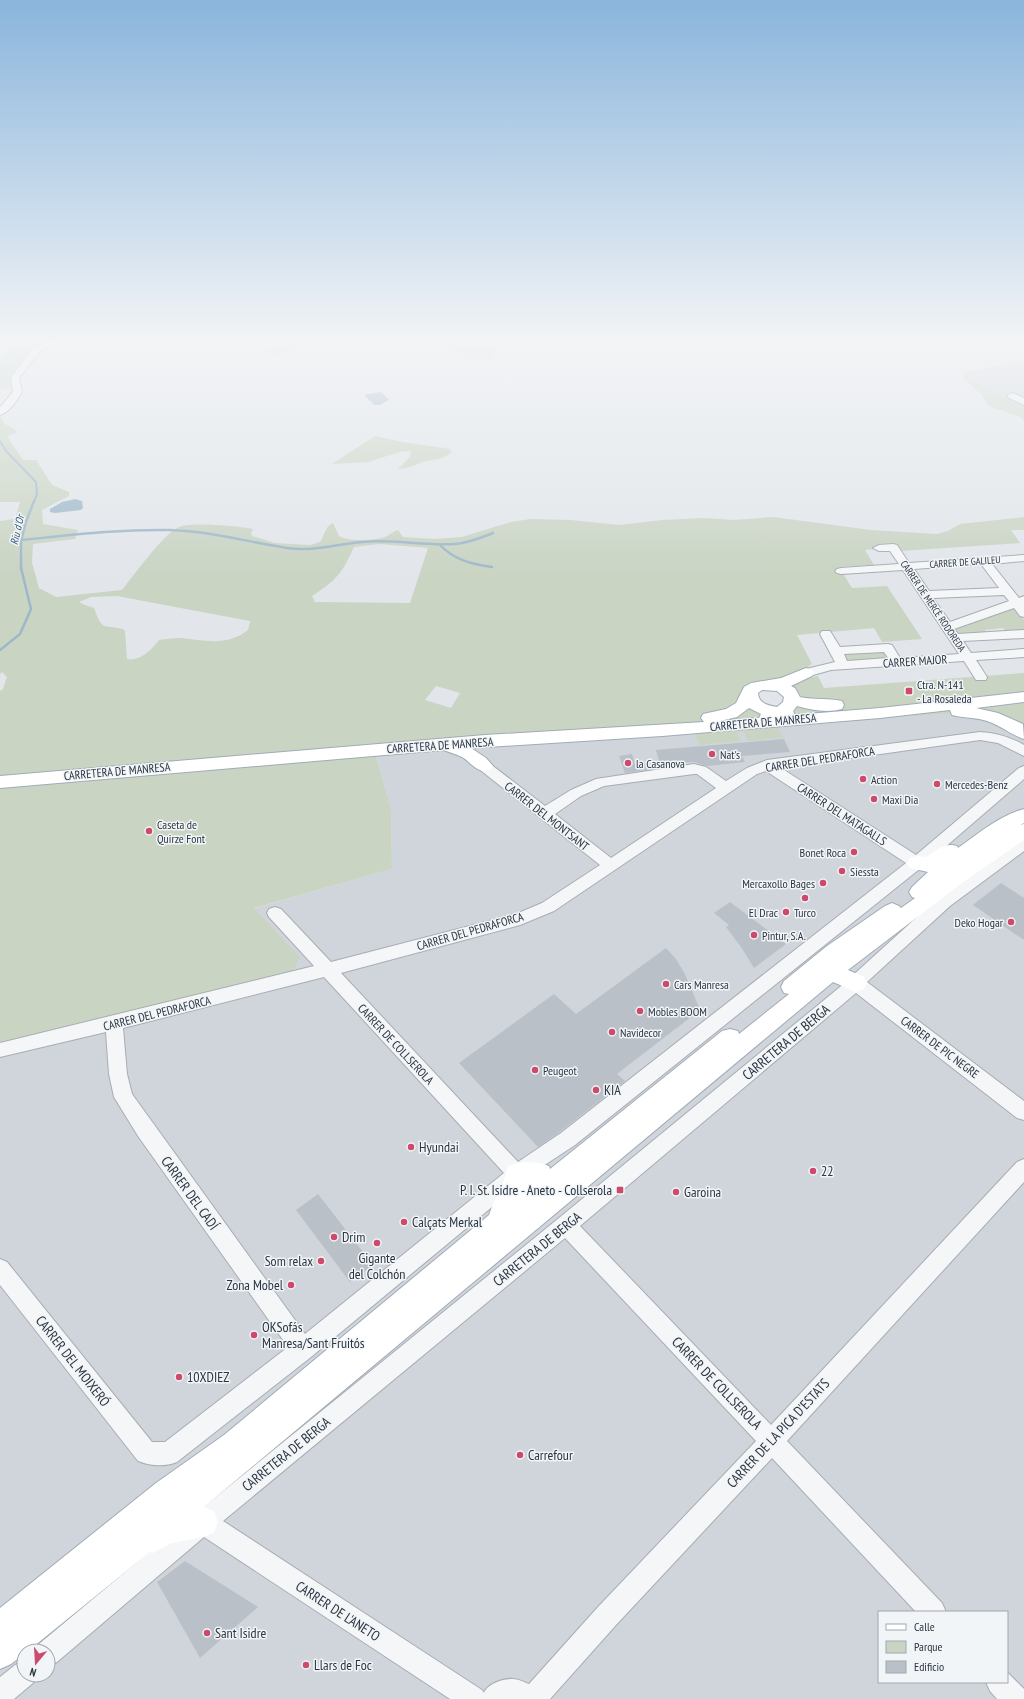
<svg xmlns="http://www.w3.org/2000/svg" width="1024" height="1699" font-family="'PT Sans Narrow',sans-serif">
  <rect width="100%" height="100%" fill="#e2e6ea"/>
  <!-- built -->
  <g fill="#d0d5dc" fill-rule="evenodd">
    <polygon points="1024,360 1024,409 961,373"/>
    <path d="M983,710L1015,723L1024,729V1699H0V967L192,926L392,869L391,809L376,757L797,723L948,714ZM879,1612H1007V1682H879ZM24,1651H48V1675H24Z"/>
  </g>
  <!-- green -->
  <g fill="#c9d4c3" fill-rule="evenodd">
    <polygon points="14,338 46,338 33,364 21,372 19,379 21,387 0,390 0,358"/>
    <path d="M286,338H318C303,345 283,359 266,354V351Z"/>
    <polygon points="393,338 484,338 492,344 496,353 493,357 488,359 470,359 466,358 447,347 408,346"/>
    <polygon points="961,373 1024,409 1024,421 1020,417 989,406 981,394 968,383"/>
    <path d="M12,405L0,416L4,423L18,432L7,436L23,460H36L52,485L69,492V496L42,510L43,524L78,530L75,539L33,544L32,563L39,588L56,597L122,590C135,574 161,537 177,528C187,521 239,526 253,529L251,533L252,536L275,543L310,545L320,542C325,535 324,527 333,523L339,536C348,542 377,541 387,536C391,534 394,531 398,530L403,537L435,539L462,537L511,522L531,519L571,520L619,525L662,520L704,518L734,520L773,517L871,530L937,534L948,531L960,524L1024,517V530H1011L1020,543L900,551L896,545L876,546L877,549L865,550L874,565L839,567L852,588L887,586L922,639L882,642L874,628L797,635L812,664L805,669L809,678L818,676L824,688L1024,673V729L1015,723L983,710L948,714L797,723L376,757L391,809L392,869L254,908L300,957L292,973L0,1042V691L3,689L7,677L2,672L0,674V521L15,519L20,502H0V408ZM379,544L428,548L410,603L315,602L312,596C337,580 342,573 354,547ZM117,596L250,621V622L248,630C226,647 205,640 181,638C173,638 166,639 159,640C152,649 140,662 127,659L125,631L123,629C102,624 103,632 94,608L85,605L79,602L91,597ZM436,686L460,693L451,708L425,700ZM761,689L778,690L787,699L778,707H767L755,694Z"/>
    <path d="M375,436L403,442L450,449L452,452C444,460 433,459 423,462C415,465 407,469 398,469L410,457L411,451L400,452L368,462L332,464Z"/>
    <polygon points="1015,607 1024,620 1024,631 1006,633 1003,628 985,630 988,634 959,636 953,627 956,626 958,628 964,626 962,624"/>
    <polygon points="886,650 891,658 844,661 840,653"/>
    <polygon points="778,727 783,738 748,741 743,730"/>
    <polygon points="736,730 741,741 699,745 695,734"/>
  </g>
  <!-- water -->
  <g fill="#9eb7c9">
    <polygon points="381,392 389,400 380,405 374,405 364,395"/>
    <polygon points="75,499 82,501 83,508 81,510 55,513 50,512 50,509 62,502"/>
  </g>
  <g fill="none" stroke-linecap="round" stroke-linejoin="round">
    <!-- stream-far1 -->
    <polyline stroke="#9eb7c9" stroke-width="2" points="0,441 6,451 36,482 37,494 34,502"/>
    <!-- stream -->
    <g stroke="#9eb7c9" stroke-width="2.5">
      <path d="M22,540C71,535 120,529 170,530C209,531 248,542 287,548C312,552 336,544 362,542C393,539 424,546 455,544C468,543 481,538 493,533"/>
      <path d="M439,544C454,560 471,564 492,567"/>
      <polyline points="0,650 20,634 31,609 21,568 21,541 26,522 34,501"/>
    </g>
  </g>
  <!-- building -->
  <g fill="#b9c0c7">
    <polygon points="784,739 790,752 742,756 745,762 707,766 694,762 660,764 656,750"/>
    <polygon points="632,754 635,764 645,763 647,770 625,773 619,756"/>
    <polygon points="1001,883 1024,898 1024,940 973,905"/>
    <polygon points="730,902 786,944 754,968 741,947 726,927 729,925 714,913"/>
    <polygon points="666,948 676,959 685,974 700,1010 617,1074 625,1081 557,1134 538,1147 459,1063 554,994 576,1014"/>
    <polygon points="318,1194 373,1265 350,1282 296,1210"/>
    <polygon points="185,1561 258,1607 200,1658 157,1582"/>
  </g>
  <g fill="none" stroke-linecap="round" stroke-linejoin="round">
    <!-- minor casing -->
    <g stroke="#a7adb4" stroke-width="2">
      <g id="minor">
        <path d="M56,338H68L40,351L19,378L22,392C17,400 10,412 0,415V407L13,392L11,378L12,376L34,347Z"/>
        <polygon points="1012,393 1024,398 1024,405 1009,398 1007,396"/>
        <path d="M893,544L897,545L909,563L1024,555V561L992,564L1019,598L1024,596V617L1020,616L1014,608L954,629L958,634L1024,630V638L963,641L971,653L1024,649V657L976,660L987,677L986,680H976L964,661L831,670L806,677L802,676L800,673L802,670L835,662L820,634L822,631H830L840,647L888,644L892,645L900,658L959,654L903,570L841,574L837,573L835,571L837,569L841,568L899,564L890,551H879L873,548L879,545ZM981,564L999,588L929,591L914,569ZM1004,595L1009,601L950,622L933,598ZM884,652L888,658L847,661L844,654Z"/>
        <path d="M980,732C996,733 1010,737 1024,745V756L998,743L980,740L781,768L916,855L1019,768L1024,766V779L922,867L575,1145L534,1172L311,1357L177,1462C165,1467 150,1466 138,1461L0,1285V1259L7,1262L152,1442H165L288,1347L138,1136L114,1097L109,1074L106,1032L0,1057V1043L314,966L269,917L267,913L269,909L275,907L281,909L331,962L516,914L542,903L600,865L479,769L477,766L479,763L484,761L489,763L545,806L571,790L596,779L694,764L706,767L726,781L747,768L767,760ZM766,771L906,863L561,1133L518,1162L341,973L520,925L554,911L757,774ZM694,774H697L716,788L611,858L555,814L581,796L604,786ZM324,977L504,1173L305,1334L132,1094L127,1074L123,1028Z"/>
        <path d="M1024,838V851L950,906L867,982L1024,1101V1120L1017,1118L856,993L580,1226L771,1425L1017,1162L1024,1159V1182L787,1441L942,1603L946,1612H916L772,1458L616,1625L550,1699H450L204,1537L57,1662L48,1666V1651H36L39,1644L195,1514L559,1218L840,987L938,898L1019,839ZM565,1238L756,1441L598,1607L529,1684C524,1682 518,1679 513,1679C504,1678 487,1684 484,1693L482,1690L223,1521Z"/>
        <polygon points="24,1661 24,1675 37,1675 33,1683 14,1699 0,1699 0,1677 15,1665"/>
        <polygon points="1007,1672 1024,1689 1024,1699 997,1699 990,1691 986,1682 1007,1682"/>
      </g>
    </g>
    <!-- major casing -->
    <g stroke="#a1acb6" stroke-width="2">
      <g id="major">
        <path d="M806,668L812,670L814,673L812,676L791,686L795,688L800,697C815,700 828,698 842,701L844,705L842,709C827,713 812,710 797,706L793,711L795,715L880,708L1024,692V702L976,708L998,713L1023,724L1024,739C1011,735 1000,725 987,721C975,717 963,718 952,715L950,710L880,718L662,736L471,748L486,758L493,766L490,770C477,774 472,763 462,757C456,754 449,752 443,750L0,788V776L485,735L704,722L701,718L703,714L726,709L736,703L744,687L751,683L781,678ZM762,690L777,691L784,697L783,702L777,707C768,705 759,704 758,693ZM749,708L761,714L759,718L720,721L737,717Z"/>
        <path d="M1024,809V823L1020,825L1024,824V840L962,883L848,970L864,977L867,983L864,989L856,992L833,982L204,1507L214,1511L218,1522L214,1533L203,1537L172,1543L153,1553L150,1552L28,1651H24V1654L11,1664L0,1669V1608L156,1483L224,1435L489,1215L493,1204L501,1190L508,1166C521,1161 536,1161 549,1166L550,1169L722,1031L730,1029L738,1031L739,1034L789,994L784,993L781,987L784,981L827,946L885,906L892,903L899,906L901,908L915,898L912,897L909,892L912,887L928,872L910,868L907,863L910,858L917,856L926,857C936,851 944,842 957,846L958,848C978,834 1000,815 1024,809Z"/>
      </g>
    </g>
    <!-- minor -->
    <use href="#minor" fill="#f5f6f8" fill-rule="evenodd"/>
    <!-- major -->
    <use href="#major" fill="#fff" fill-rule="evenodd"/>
  </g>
  <!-- sky -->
  <linearGradient id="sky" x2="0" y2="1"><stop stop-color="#8ab5dc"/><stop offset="0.59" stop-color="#f2f4f6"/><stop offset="1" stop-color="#f2f4f6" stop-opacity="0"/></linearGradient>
  <rect width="1024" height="576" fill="url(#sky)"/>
  <!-- markers -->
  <g fill="#cc4a6b" stroke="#f2f5f7" stroke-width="1.5">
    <rect x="905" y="687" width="8" height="8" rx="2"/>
    <circle cx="712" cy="754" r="4"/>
    <circle cx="628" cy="763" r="4"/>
    <circle cx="863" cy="779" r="4"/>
    <circle cx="937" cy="784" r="4"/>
    <circle cx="874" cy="799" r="4"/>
    <circle cx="149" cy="831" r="4"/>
    <circle cx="854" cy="852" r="4"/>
    <circle cx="842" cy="871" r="4"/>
    <circle cx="823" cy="883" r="4"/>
    <circle cx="805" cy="898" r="4"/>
    <circle cx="786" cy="912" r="4"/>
    <circle cx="1011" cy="922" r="4"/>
    <circle cx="754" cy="935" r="4"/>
    <circle cx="666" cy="984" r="4"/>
    <circle cx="640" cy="1011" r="4"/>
    <circle cx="612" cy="1032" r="4"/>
    <circle cx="535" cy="1070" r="4"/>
    <circle cx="596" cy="1090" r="4"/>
    <circle cx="411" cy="1147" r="4"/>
    <circle cx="813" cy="1171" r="4"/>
    <rect x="616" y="1186" width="8" height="8" rx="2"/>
    <circle cx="676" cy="1192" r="4"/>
    <circle cx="404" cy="1222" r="4"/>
    <circle cx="334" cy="1237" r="4"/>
    <circle cx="377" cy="1243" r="4"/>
    <circle cx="321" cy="1261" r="4"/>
    <circle cx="291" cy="1285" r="4"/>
    <circle cx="254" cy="1335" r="4"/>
    <circle cx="179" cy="1377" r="4"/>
    <circle cx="520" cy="1455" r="4"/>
    <circle cx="207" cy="1633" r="4"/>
    <circle cx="306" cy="1665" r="4"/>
  </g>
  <g text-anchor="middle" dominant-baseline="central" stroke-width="3" stroke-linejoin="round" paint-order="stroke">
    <!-- far-street labels -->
    <g font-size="10" fill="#2a3542" stroke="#f2f5f7">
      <text transform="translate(965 562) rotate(-4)">CARRER DE GALILEU</text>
      <text transform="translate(933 606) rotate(56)">CARRER DE MERCÈ RODOREDA</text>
    </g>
    <!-- far-water labels -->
    <g font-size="11" font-style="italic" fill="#355875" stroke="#f2f5f7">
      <text transform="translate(17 530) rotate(-77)">Riu d'Or</text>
    </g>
    <!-- street labels -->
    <g font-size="12" fill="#2a3542" stroke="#f2f5f7">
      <text transform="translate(915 661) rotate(-4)">CARRER MAJOR</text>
      <text transform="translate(763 722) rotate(-5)">CARRETERA DE MANRESA</text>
      <text transform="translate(440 745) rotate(-4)">CARRETERA DE MANRESA</text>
      <text transform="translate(820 759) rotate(-9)">CARRER DEL PEDRAFORCA</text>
      <text transform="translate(117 771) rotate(-5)">CARRETERA DE MANRESA</text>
      <text transform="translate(842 814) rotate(33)">CARRER DEL MATAGALLS</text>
      <text transform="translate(547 816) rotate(38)">CARRER DEL MONTSANT</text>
      <text transform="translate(470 931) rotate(-16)">CARRER DEL PEDRAFORCA</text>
      <text transform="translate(157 1013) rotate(-14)">CARRER DEL PEDRAFORCA</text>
      <text transform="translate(396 1044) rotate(47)">CARRER DE COLLSEROLA</text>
      <text transform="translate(940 1047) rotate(37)">CARRER DE PIC NEGRE</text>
    </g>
    <!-- poi labels -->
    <g font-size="12" fill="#2a3542" stroke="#f2f5f7" text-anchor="start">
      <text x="917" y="684">Ctra. N-141<tspan x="917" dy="14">- La Rosaleda</tspan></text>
      <text x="720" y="754">Nat's</text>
      <text x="636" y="763">la Casanova</text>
      <text x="871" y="779">Action</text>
      <text x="945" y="784">Mercedes-Benz</text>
      <text x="882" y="799">Maxi Dia</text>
      <text x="157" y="824">Caseta de<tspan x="157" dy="14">Quirze Font</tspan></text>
      <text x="846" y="852" text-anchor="end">Bonet Roca</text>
      <text x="850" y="871">Siessta</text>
      <text x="815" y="883" text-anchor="end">Mercaxollo Bages</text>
      <text x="778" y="912" text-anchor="end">El Drac</text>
      <text x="805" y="912" text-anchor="middle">Turco</text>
      <text x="1003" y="922" text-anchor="end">Deko Hogar</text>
      <text x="762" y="935">Pintur, S.A.</text>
      <text x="674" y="984">Cars Manresa</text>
      <text x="648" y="1011">Mobles BOOM</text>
      <text x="620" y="1032">Navidecor</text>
      <text x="543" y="1070">Peugeot</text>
    </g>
    <!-- near-street labels -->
    <g font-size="14" fill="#2a3542" stroke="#f2f5f7">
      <text transform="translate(786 1042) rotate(-40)">CARRETERA DE BERGA</text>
      <text transform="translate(190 1193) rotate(54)">CARRER DEL CADÍ</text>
      <text transform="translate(537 1249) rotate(-39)">CARRETERA DE BERGA</text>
      <text transform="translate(73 1361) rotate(52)">CARRER DEL MOIXERÓ</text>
      <text transform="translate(717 1383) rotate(46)">CARRER DE COLLSEROLA</text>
      <text transform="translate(778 1433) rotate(-47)">CARRER DE LA PICA D'ESTATS</text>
      <text transform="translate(286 1454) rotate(-39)">CARRETERA DE BERGA</text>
      <text transform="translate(338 1611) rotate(33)">CARRER DE L'ANETO</text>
    </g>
    <!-- near-poi labels -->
    <g font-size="14" fill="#2a3542" stroke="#f2f5f7" text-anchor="start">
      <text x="604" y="1090">KIA</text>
      <text x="419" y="1147">Hyundai</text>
      <text x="821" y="1171">22</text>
      <text x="612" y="1190" text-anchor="end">P. I. St. Isidre - Aneto - Collserola</text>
      <text x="684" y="1192">Garoina</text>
      <text x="412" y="1222">Calçats Merkal</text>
      <text x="342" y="1237">Drim</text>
      <text x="377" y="1258" text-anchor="middle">Gigante<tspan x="377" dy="16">del Colchón</tspan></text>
      <text x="313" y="1261" text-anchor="end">Som relax</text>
      <text x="283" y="1285" text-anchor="end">Zona Mobel</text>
      <text x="262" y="1327">OKSofás<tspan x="262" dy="16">Manresa/Sant Fruitós</tspan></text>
      <text x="187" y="1377">10XDIEZ</text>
      <text x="528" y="1455">Carrefour</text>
      <text x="215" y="1633">Sant Isidre</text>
      <text x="314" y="1665">Llars de Foc</text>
    </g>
  </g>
  <!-- legend -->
  <rect x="878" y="1611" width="130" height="72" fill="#f2f5f7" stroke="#a2a8af"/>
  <rect x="886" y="1624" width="20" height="6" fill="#ffffff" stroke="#a2a8af"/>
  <text x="914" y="1631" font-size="12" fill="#2a3542">Calle</text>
  <rect x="886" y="1641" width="20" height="12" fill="#c9d4c3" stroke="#a2a8af"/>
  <text x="914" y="1651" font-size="12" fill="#2a3542">Parque</text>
  <rect x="886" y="1661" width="20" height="12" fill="#b9c0c7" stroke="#a2a8af"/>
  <text x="914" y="1671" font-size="12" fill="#2a3542">Edificio</text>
  <!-- north arrow -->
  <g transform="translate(36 1663) rotate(198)"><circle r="19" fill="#f2f5f7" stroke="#a2a8af"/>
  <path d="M0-3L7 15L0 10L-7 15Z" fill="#cc4a6b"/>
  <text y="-6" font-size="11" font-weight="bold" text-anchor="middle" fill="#2a3542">N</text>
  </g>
</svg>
